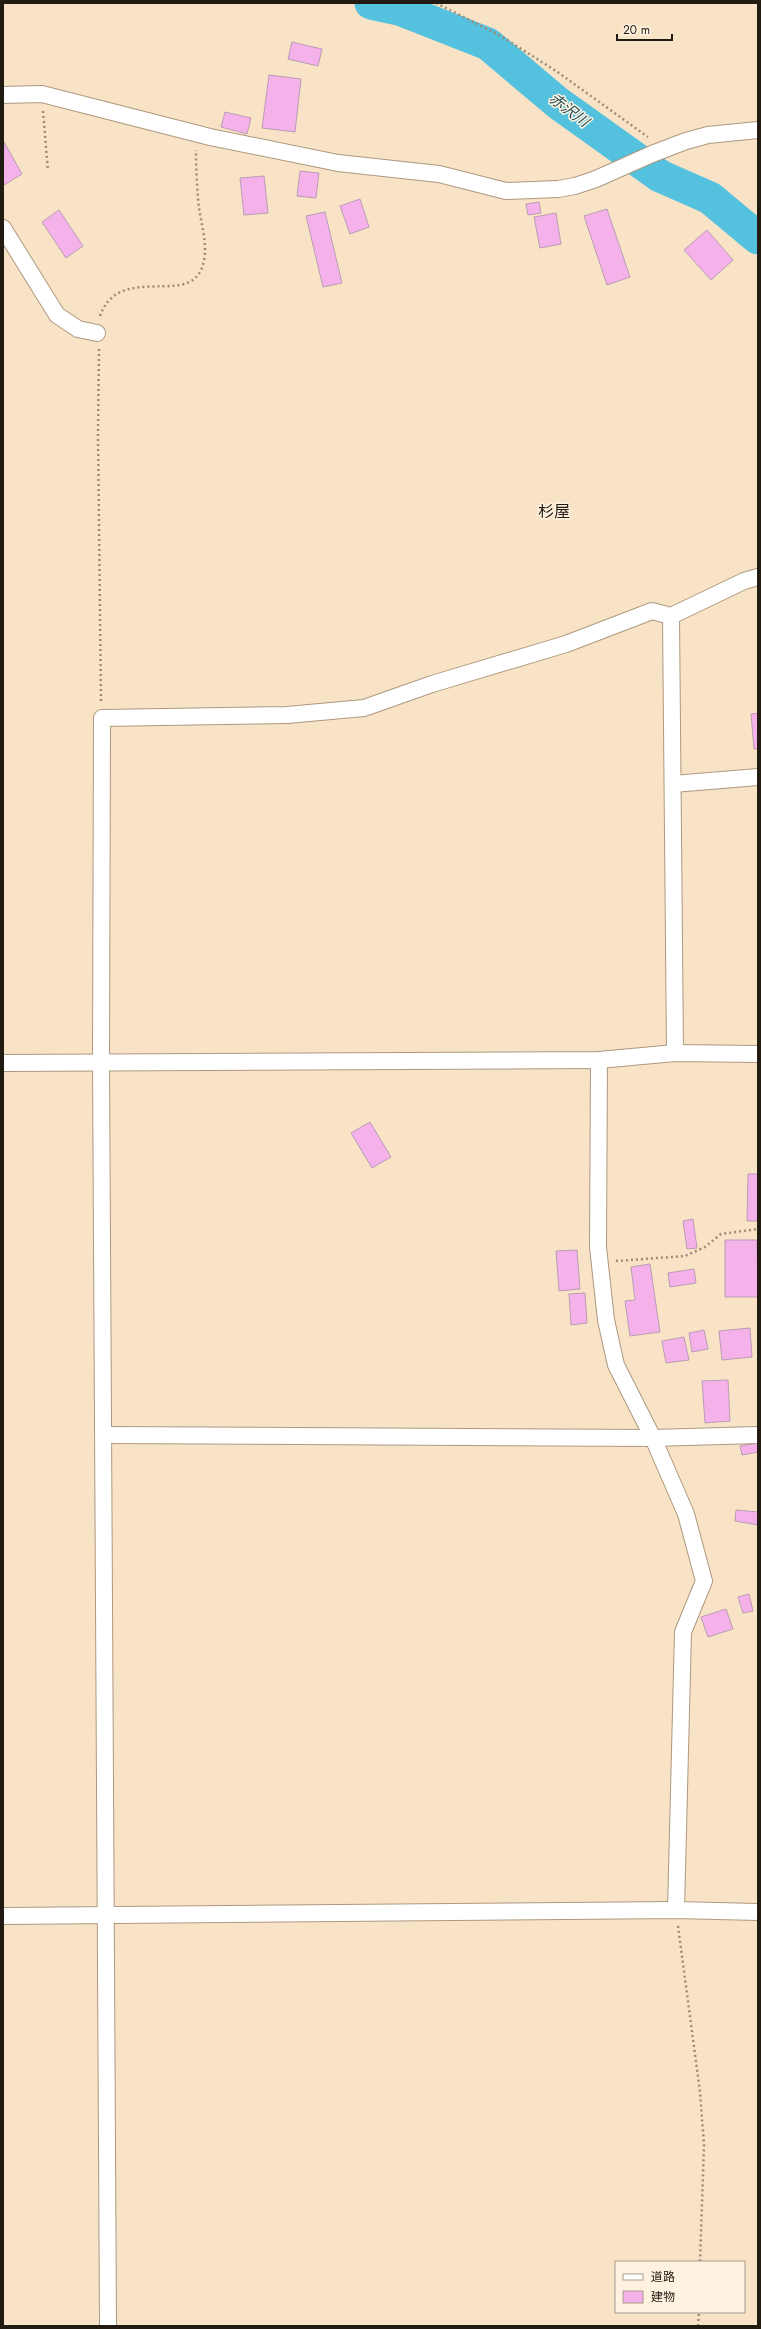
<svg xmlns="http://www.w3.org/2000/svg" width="761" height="2329" font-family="Jost,'Noto Sans JP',sans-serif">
  <rect width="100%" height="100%" fill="#f9e3c7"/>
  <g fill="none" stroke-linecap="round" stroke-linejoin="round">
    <!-- river -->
    <polyline stroke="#54c2de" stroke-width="33" points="371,3 399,9 488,44 558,103 660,176 710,198 758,238"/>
  </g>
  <!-- building -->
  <g fill="#f5b2ea" stroke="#b89db3">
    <polygon points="292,42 322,49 318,66 288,59"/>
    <polygon points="269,75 301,79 295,132 262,128"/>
    <polygon points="225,112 251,118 247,134 221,127"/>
    <polygon points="4,142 22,174 4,185 3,182"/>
    <polygon points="300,171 319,173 316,198 297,196"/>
    <polygon points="264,176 268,213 244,215 240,178"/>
    <polygon points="360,199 369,227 350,234 340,206"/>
    <polygon points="539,202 541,213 528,215 526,204"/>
    <polygon points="607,209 630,277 607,285 584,216"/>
    <polygon points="59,210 83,246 66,258 42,222"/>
    <polygon points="325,212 342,283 323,287 306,216"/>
    <polygon points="556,213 561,244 540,248 534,217"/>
    <polygon points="707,230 733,260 711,280 684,250"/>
    <polygon points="758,713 758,749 754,749 751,714"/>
    <polygon points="370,1122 391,1157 372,1168 351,1133"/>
    <polygon points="748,1174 758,1174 758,1221 747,1221"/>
    <polygon points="693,1219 697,1248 687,1249 683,1221"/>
    <polygon points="725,1240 757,1240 758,1297 725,1297"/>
    <polygon points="577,1250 580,1289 559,1291 556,1251"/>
    <polygon points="650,1264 660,1332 630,1336 625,1301 635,1300 631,1267"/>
    <polygon points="694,1269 696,1283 670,1287 668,1273"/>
    <polygon points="585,1293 587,1323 571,1325 569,1294"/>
    <polygon points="750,1328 752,1357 722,1360 719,1331"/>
    <polygon points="704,1330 708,1349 692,1352 689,1333"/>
    <polygon points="684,1337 689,1360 666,1363 662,1341"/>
    <polygon points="728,1380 730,1421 705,1423 702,1381"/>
    <polygon points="758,1443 758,1452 742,1455 740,1446"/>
    <polygon points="736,1510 758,1512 758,1525 735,1521"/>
    <polygon points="749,1594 753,1611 743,1613 738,1597"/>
    <polygon points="726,1609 733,1629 708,1637 701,1617"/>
  </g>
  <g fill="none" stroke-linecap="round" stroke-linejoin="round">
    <!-- street casing -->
    <g stroke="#ad997f" stroke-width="18">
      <g id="street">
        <polyline points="3,95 42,94 210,137 338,163 439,174 506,191 558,189 575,186 596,179 652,154 686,141 708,135 758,130"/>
        <polyline points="3,228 57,315 78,329 97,333"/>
        <polyline points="671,616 675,1053"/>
        <polyline points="673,784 758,777"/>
        <polyline points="599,1060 598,1247 606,1320 616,1365 653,1438 686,1514 704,1581 683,1632 676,1910"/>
        <polyline points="3,1063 599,1060 675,1053 758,1054"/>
        <polyline points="104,1435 653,1438 758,1435"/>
        <polyline points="3,1916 676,1910 758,1912"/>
        <polyline points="108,2326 101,1061 102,718 287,715 364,708 432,684 566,644 652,611 671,616 744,581 758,577"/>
      </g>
    </g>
    <!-- path -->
    <g stroke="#9b8b77" stroke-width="2.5" stroke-dasharray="2 3" stroke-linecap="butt">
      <polyline points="436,3 501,36 556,71 648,137"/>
      <polyline points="43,111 48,171"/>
      <path d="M100,316C117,267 178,300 197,276C203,270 205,258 205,250C205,236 201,222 199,208C197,189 196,169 196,150"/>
      <polyline points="99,349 98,433 101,701"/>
      <polyline points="616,1261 685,1256 705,1247 721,1234 758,1229"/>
      <polyline points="678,1926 700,2092 704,2145 700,2262"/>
      <polyline points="698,2326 699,2312"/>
    </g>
    <!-- street -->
    <use href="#street" stroke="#fff" stroke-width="16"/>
  </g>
  <g text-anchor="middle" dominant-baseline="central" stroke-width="3" stroke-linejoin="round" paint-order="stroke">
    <!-- water labels -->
    <g font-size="15" font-style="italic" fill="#1e4e5a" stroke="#fff2e1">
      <text transform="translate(569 110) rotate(37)">赤沢川</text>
    </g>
    <!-- quarter labels -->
    <g font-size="16" fill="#221b11" stroke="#fff2e1">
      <text x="554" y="511">杉屋</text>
    </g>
  </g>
  <!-- border -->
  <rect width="761" height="2329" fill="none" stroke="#221b11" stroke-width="8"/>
  <!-- legend -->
  <rect x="615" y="2261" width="130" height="52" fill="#fff2e1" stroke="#a79c8e"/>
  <rect x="623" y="2274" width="20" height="6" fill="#ffffff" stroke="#a79c8e"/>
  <text x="651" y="2281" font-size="12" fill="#221b11">道路</text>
  <rect x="623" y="2291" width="20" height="12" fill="#f5b2ea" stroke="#a79c8e"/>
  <text x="651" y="2301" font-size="12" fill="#221b11">建物</text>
  <!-- scale -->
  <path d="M617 34v6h55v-6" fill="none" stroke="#221b11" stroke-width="2"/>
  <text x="623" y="34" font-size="12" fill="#221b11" stroke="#fff2e1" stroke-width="3" paint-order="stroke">20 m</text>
</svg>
